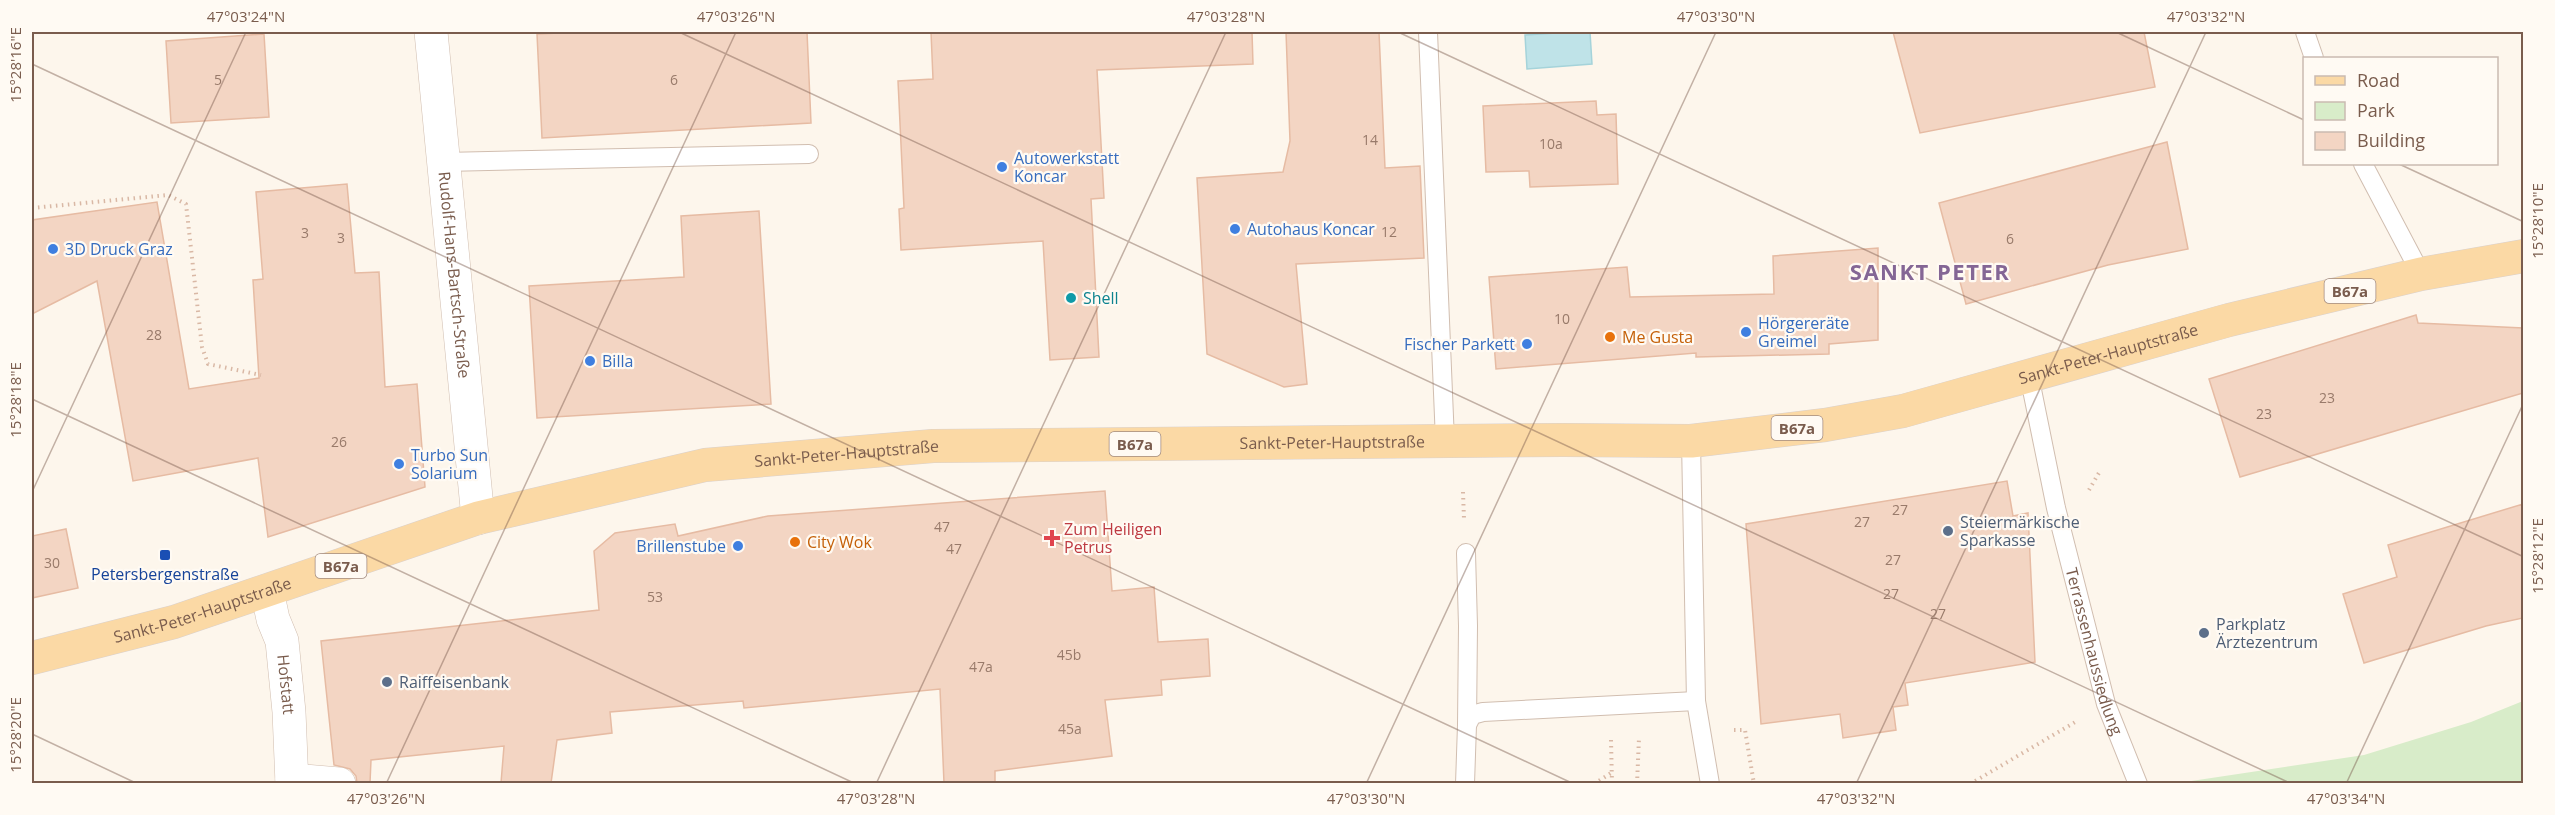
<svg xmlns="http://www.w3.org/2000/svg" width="2555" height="815" font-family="'Open Sans',sans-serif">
  <rect width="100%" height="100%" fill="#fdf6ec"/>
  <!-- green -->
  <polygon fill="#d8ecc9" points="2523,701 2523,783 2178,783 2364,755 2471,722"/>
  <!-- water -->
  <polygon fill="#bfe3e8" stroke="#a5d3da" stroke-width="1.5" points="1572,32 1590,32 1592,64 1527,69 1525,35"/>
  <!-- building -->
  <g fill="#f3d5c3" stroke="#e6bba3" stroke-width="1.5">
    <polygon points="582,32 807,32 811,123 542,138 537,34"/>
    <polygon points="931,32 1252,32 1253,64 1097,70 1104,198 1091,199 1099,357 1050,360 1043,241 901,250 899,209 904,208 898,81 933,79"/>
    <polygon points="1286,32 1379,32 1385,168 1420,166 1424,258 1296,264 1307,384 1284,387 1207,354 1197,178 1283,172 1290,141"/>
    <polygon points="1893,32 2144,32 2155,87 1920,133"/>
    <polygon points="264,34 269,117 171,123 166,41"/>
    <polygon points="1596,101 1597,115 1616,114 1618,184 1530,187 1529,171 1486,172 1483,106"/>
    <polygon points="2167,142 2188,249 2108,265 1966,304 1939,203"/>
    <polygon points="347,184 355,273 379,272 385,387 417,384 425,487 268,537 258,458 133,481 97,281 32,314 32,220 157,202 189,389 259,378 253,280 263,279 256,192"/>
    <polygon points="759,211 771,404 537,418 529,286 684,277 681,216"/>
    <polygon points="1878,248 1878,340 1829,344 1829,354 1696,357 1696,353 1496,369 1489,277 1627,267 1630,297 1774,294 1773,256"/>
    <polygon points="2416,315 2418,323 2523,328 2523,393 2240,477 2209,379"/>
    <polygon points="2007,481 2013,516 2028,513 2035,662 1905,683 1908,705 1893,707 1896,730 1843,738 1840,714 1761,724 1746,524"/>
    <polygon points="1105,491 1112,591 1154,587 1158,642 1208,639 1210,676 1161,680 1162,695 1105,700 1112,756 995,771 995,783 944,783 940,689 744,708 743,701 610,712 612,733 557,740 551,783 501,783 504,746 371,760 370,783 357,783 356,776 350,769 334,765 321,641 599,610 594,551 615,533 675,524 678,536 768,516"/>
    <polygon points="2523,504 2523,618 2486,626 2364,663 2343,594 2397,577 2388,545"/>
    <polygon points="66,529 78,588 32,598 32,536"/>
  </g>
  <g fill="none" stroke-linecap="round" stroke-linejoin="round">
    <!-- lane casing -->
    <g stroke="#d1beb0" stroke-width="20">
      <g id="lane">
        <polyline points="1428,32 1445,441"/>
        <polyline points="2305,32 2314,58"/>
        <polyline points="444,162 809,154"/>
        <polyline points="2363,164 2421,274"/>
        <path id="s1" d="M2029,375L2056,508L2106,704L2138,784"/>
        <polyline points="1691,441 1696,701 1710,784"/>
        <polyline points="1466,553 1468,626 1467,725"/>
        <polyline points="1465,784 1467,725 1472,715 1483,712 1696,701"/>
      </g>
    </g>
    <!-- street casing -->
    <g stroke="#d1beb0" stroke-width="34">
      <g id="street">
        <path id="s2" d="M431,32L478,518"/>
        <path id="s3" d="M267,591L273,619L282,641L289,712L292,784"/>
        <polyline points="292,780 339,784"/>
      </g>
    </g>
    <!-- primary casing -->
    <g stroke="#dad1cd" stroke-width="34">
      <g id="primary">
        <path id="s4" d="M32,658L174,622L478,518L705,465L933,446L1563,440L1691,441L1825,425L1903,411L2229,320L2421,274L2524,256"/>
      </g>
    </g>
    <!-- path -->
    <g stroke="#d9b8a5" stroke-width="4" stroke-dasharray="1.5 4.5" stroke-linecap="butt">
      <polyline points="32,208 168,195 186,204 202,347 208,364 261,375"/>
      <polyline points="2089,490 2100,471"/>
      <polyline points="1463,492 1464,519"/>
      <polyline points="1734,730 1745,730 1754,784"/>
      <polyline points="1611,740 1612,784"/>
      <polyline points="1594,784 1611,773"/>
      <polyline points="1637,784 1639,738"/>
      <polyline points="1970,784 2077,721"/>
    </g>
    <!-- lane -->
    <use href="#lane" stroke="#fff" stroke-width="18"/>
    <!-- street -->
    <use href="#street" stroke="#fff" stroke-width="33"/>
    <!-- primary -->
    <use href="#primary" stroke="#fbd9a5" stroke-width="33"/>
  </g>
  <!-- ticks -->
  <path fill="none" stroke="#7a5c4d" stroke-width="1.5" stroke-opacity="0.45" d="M679,32L2292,784M1398,32L2524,557M2116,32L2304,120M32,64L1574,784M2399,164L2524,222M32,399L856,784M32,492L246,32M32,734L138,784M386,784L736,32M876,784L1226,32M1366,784L1716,32M1856,784L2206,32M2346,784L2524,402"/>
  <!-- markers -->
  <g fill="#3f7fe0" stroke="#fffaf3" stroke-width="2">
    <circle cx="1002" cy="167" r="6"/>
    <circle cx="1235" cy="229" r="6"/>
    <circle cx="53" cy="249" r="6"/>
    <circle cx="1746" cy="332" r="6"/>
    <circle cx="1527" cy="344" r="6"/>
    <circle cx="590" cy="361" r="6"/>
    <circle cx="399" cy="464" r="6"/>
    <circle cx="738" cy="546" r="6"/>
  </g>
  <circle fill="#0f9aa8" stroke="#fffaf3" stroke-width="2" cx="1071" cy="298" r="6"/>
  <g fill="#e8710a" stroke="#fffaf3" stroke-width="2">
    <circle cx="1610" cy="337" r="6"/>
    <circle cx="795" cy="542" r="6"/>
  </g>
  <g fill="#5c6f8a" stroke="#fffaf3" stroke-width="2">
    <circle cx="1948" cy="531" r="6"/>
    <circle cx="2204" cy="633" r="6"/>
    <circle cx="387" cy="682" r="6"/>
  </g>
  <path fill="#e0444e" stroke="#fffaf3" stroke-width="2" d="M1049 529h6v6h6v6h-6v6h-6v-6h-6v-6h6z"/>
  <rect fill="#1a4fb4" stroke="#fffaf3" stroke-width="2" x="159" y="549" width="12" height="12" rx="3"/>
  <g text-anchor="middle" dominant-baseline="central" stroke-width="4.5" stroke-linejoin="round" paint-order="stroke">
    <!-- number labels -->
    <g font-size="14" fill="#987a6a">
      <text x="218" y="79">5</text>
      <text x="674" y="79">6</text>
      <text x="1370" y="139">14</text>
      <text x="1551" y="143">10a</text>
      <text x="1389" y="231">12</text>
      <text x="305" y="232">3</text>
      <text x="341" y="237">3</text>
      <text x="2010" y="238">6</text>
      <text x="1562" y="318">10</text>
      <text x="154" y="334">28</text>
      <text x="2327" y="397">23</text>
      <text x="2264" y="413">23</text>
      <text x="339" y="441">26</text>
      <text x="1900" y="509">27</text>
      <text x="1862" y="521">27</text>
      <text x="942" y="526">47</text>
      <text x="954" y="548">47</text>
      <text x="1893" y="559">27</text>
      <text x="52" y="562">30</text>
      <text x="1891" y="593">27</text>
      <text x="655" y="596">53</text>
      <text x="1938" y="613">27</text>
      <text x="1069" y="654">45b</text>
      <text x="981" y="666">47a</text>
      <text x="1070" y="728">45a</text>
    </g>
    <!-- shield labels -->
    <g fill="#fffaf3" stroke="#a28b7f" stroke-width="1.5">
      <rect x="2324.5" y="279" width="51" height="24" rx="4.5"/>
      <rect x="1771.5" y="416" width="51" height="24" rx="4.5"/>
      <rect x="1109.5" y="432" width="51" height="24" rx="4.5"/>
      <rect x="315.5" y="554" width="51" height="24" rx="4.5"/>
    </g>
    <g font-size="15" font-weight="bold" fill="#7a5c4d">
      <text x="2350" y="291">B67a</text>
      <text x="1797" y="428">B67a</text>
      <text x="1135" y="444">B67a</text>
      <text x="341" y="566">B67a</text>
    </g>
    <!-- shop labels -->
    <g font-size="16" fill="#366cbe" stroke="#fffaf3" text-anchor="start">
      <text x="1014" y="158">Autowerkstatt<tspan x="1014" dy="18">Koncar</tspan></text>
      <text x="1247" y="229">Autohaus Koncar</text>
      <text x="65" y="249">3D Druck Graz</text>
      <text x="1758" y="323">Hörgereräte<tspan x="1758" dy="18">Greimel</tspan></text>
      <text x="1515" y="344" text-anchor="end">Fischer Parkett</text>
      <text x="602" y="361">Billa</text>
      <text x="411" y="455">Turbo Sun<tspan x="411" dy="18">Solarium</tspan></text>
      <text x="726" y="546" text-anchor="end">Brillenstube</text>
    </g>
    <!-- street labels -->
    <g font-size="16" fill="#7a5c4d" stroke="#fffaf3">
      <text stroke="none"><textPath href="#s2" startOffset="244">Rudolf-Hans-Bartsch-Straße</textPath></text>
      <text stroke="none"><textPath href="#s4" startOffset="2115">Sankt-Peter-Hauptstraße</textPath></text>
      <text stroke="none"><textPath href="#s4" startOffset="1329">Sankt-Peter-Hauptstraße</textPath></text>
      <text stroke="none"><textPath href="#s4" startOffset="843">Sankt-Peter-Hauptstraße</textPath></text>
      <text stroke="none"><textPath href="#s4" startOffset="177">Sankt-Peter-Hauptstraße</textPath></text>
      <text stroke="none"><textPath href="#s1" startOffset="284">Terrassenhaussiedlung</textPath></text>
      <text stroke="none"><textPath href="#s3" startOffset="96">Hofstatt</textPath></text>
    </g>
    <!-- culture labels -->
    <g font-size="16" fill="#0d838f" stroke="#fffaf3" text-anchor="start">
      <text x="1083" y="298">Shell</text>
    </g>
    <!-- food labels -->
    <g font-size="16" fill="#c56008" stroke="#fffaf3" text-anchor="start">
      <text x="1622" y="337">Me Gusta</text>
      <text x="807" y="542">City Wok</text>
    </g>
    <!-- service labels -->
    <g font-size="16" fill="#4e5e75" stroke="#fffaf3" text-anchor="start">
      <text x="1960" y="522">Steiermärkische<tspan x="1960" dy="18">Sparkasse</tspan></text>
      <text x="2216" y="624">Parkplatz<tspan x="2216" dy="18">Ärztezentrum</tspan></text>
      <text x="399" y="682">Raiffeisenbank</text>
    </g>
    <!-- health labels -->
    <g font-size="16" fill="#be3a42" stroke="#fffaf3" text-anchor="start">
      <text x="1064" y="529">Zum Heiligen<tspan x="1064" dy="18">Petrus</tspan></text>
    </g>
    <!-- transit labels -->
    <g font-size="16" fill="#164399" stroke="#fffaf3">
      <text x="165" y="574">Petersbergenstraße</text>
    </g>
    <!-- district labels -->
    <g font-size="22" font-weight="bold" letter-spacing="1.5" fill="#846695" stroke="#fffaf3">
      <text x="1930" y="271">SANKT PETER</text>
    </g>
  </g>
  <!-- border -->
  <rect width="2555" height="815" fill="none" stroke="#fffaf3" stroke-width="66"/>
  <!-- legend -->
  <rect x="2303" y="57" width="195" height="108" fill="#fffaf3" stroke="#cabbb1" stroke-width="1.5"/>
  <rect x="2315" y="76" width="30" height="9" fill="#fbd9a5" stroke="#cabbb1" stroke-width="1.5"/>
  <text x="2357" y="87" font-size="18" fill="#7a5c4d">Road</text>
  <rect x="2315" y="102" width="30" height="18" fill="#d8ecc9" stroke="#cabbb1" stroke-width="1.5"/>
  <text x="2357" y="117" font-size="18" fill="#7a5c4d">Park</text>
  <rect x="2315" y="132" width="30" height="18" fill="#f3d5c3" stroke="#cabbb1" stroke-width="1.5"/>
  <text x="2357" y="147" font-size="18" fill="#7a5c4d">Building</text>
  <rect x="33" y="33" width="2489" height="749" fill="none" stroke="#7a5c4d" stroke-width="2"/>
  <g font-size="15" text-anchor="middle" fill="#7a5c4d">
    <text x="246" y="22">47°03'24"N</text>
    <text x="736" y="22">47°03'26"N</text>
    <text x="1226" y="22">47°03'28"N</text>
    <text x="1716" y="22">47°03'30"N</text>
    <text x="2206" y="22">47°03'32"N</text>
    <text transform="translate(16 65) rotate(-90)" y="5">15°28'16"E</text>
    <text transform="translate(2538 221) rotate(-90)" y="5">15°28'10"E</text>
    <text transform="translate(16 400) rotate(-90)" y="5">15°28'18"E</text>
    <text transform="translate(2538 556) rotate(-90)" y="5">15°28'12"E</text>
    <text transform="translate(16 735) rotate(-90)" y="5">15°28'20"E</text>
    <text x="386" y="804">47°03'26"N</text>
    <text x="876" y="804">47°03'28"N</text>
    <text x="1366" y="804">47°03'30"N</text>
    <text x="1856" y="804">47°03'32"N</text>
    <text x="2346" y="804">47°03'34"N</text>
  </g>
</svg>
